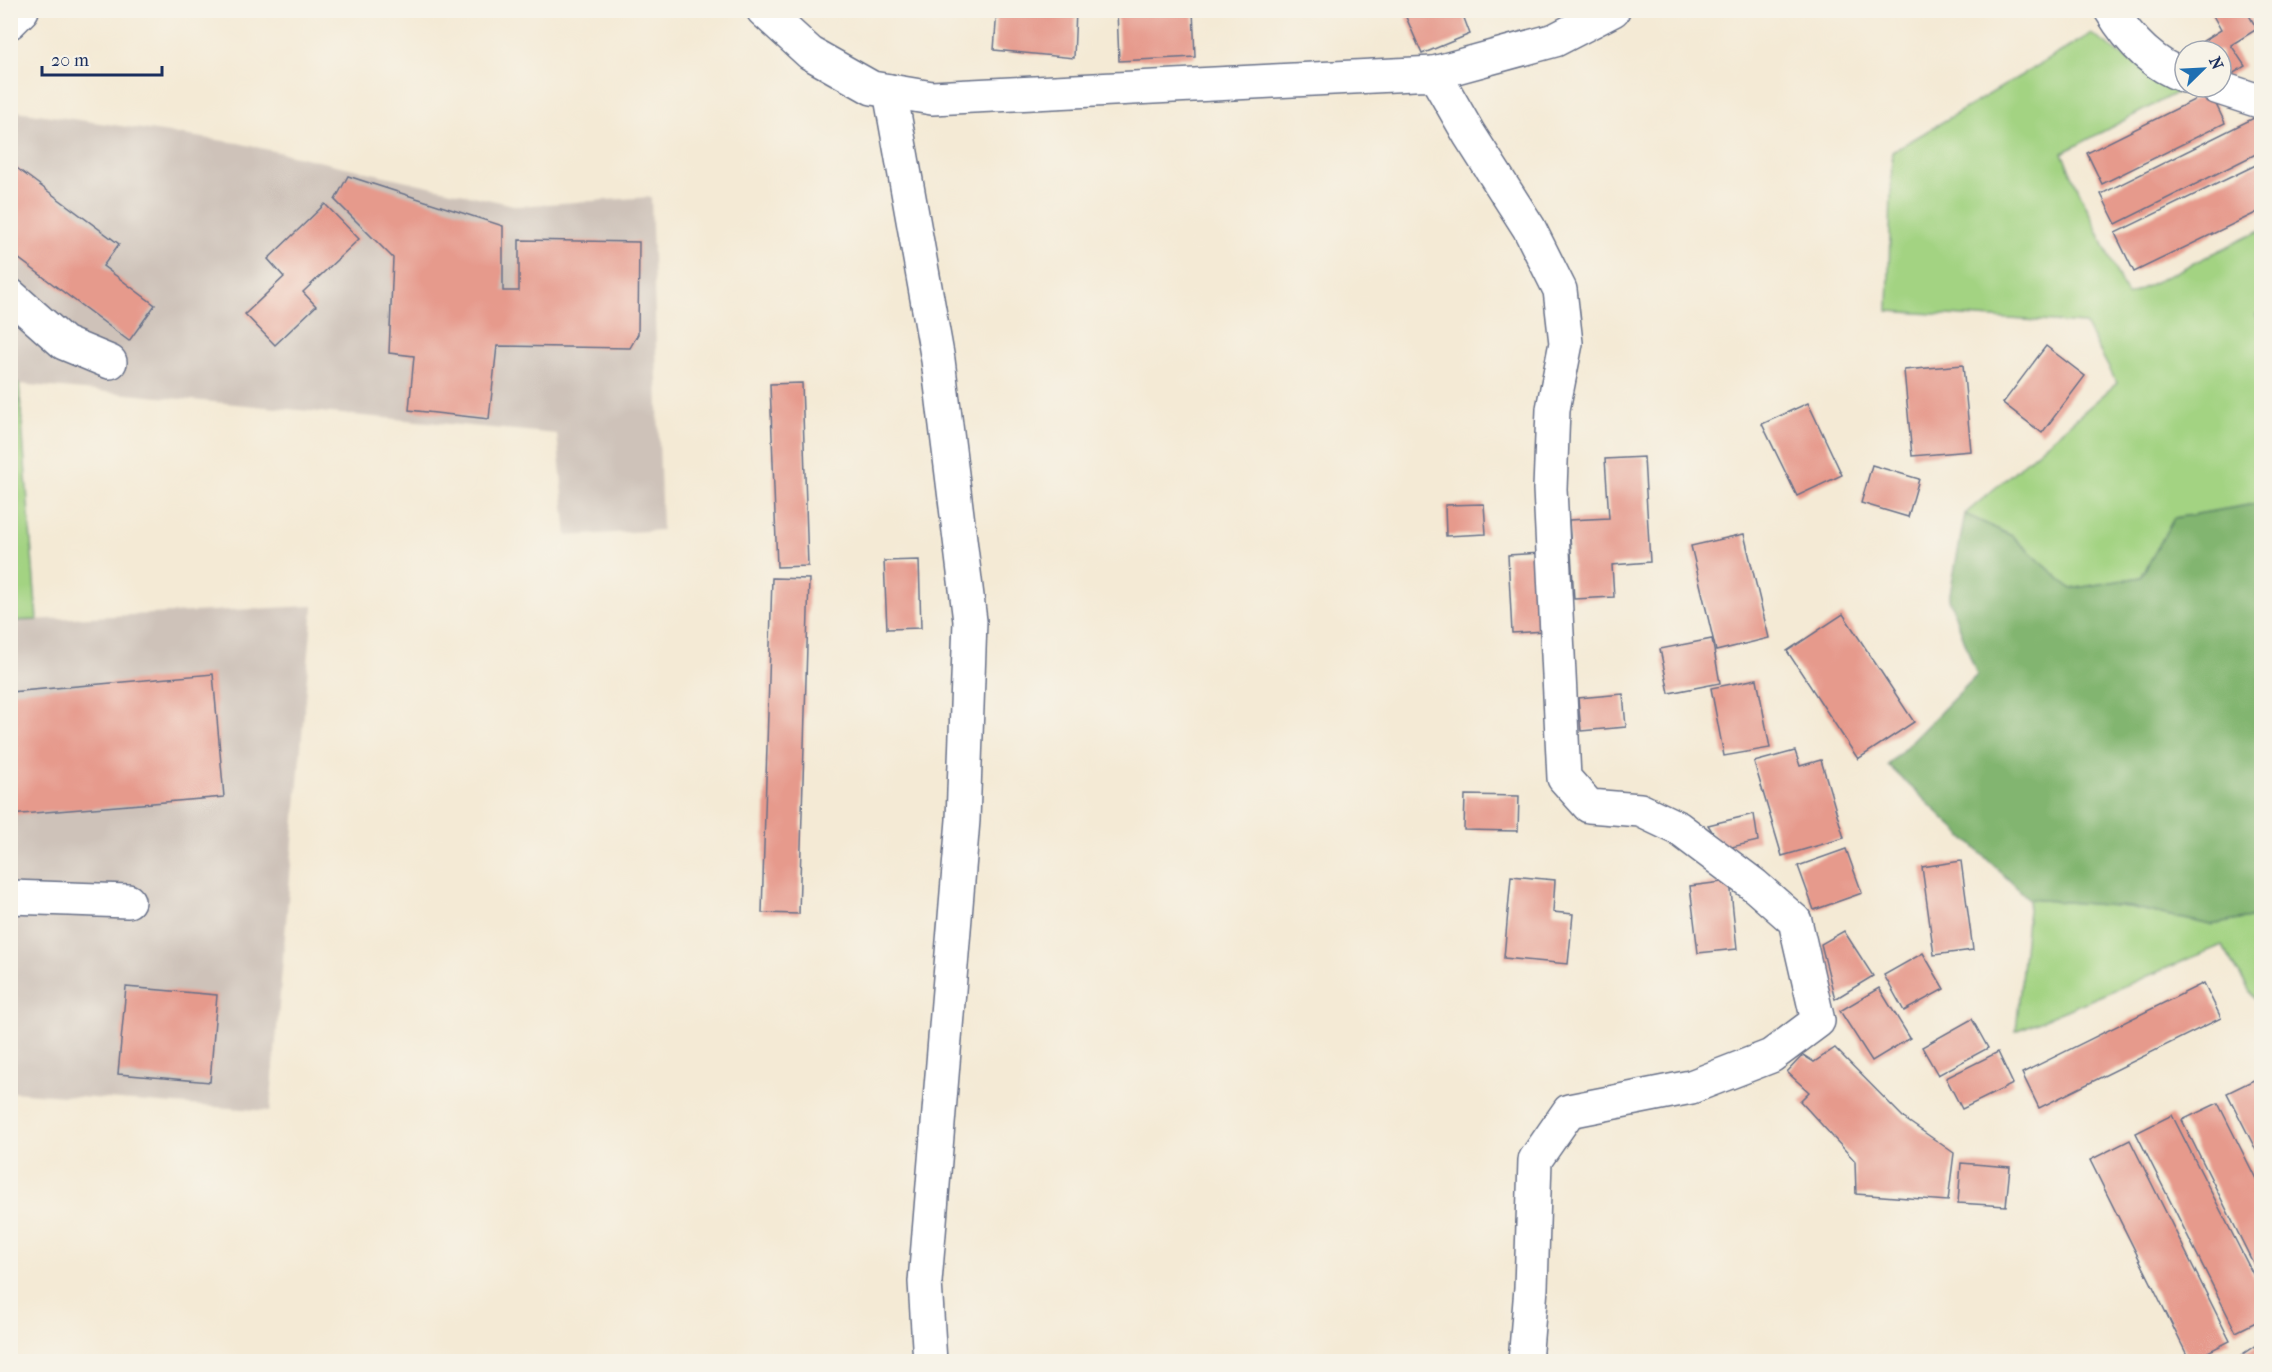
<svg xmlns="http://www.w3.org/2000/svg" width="2272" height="1372" font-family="'IM FELL French Canon',serif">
  <rect width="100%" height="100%" fill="#f7f3e8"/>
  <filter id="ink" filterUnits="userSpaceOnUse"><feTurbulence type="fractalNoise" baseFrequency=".0167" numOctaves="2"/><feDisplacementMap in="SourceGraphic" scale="12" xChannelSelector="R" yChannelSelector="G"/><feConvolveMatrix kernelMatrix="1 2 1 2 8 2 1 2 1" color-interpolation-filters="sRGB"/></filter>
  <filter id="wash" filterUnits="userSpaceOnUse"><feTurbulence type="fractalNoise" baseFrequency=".008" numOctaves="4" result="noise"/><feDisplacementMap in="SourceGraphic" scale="24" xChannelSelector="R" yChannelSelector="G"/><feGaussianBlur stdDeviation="1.35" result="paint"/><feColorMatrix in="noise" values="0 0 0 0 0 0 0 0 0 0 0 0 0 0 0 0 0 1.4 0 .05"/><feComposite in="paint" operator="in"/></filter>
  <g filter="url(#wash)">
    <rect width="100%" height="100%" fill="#f4ead5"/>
    <!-- industrial -->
    <g fill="#cec2b9">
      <polygon points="10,110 238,143 518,206 651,197 662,530 567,536 557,434 19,384 10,376"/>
      <polygon points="313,606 270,1111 11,1092 10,621"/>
    </g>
    <!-- green -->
    <g fill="#a3d382" stroke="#5f8170" stroke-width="1.5">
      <polygon points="2091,34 2178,92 2062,153 2127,296 2261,230 2261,311 2256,315 2262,325 2261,503 2175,518 2141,577 2071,589 2012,536 1965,514 2117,383 2085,324 1888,311 1892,152"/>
      <polygon points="10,376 19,384 37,620 11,621"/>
      <polygon points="2029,899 2130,907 2211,925 2261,916 2261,1010 2222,945 2016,1031"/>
    </g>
    <!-- forest -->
    <polygon fill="#82b570" stroke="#4e7267" stroke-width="1.5" points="2261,503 2261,916 2211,925 2130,907 2029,899 1888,765 1977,675 1949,599 1965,514 2012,536 2071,589 2141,577 2174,518"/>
    <g id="blocks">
      <!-- building -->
      <g fill="#e69a8c">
        <polygon points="997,10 1076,10 1074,58 994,50"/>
        <polygon points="1117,10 1193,10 1195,57 1119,61"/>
        <polygon points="1421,10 1461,10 1470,34 1422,54 1406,17"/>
        <polygon points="2210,10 2246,10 2257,29 2231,45 2245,66 2226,78 2221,70 2221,51 2209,51 2203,41 2221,30"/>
        <polygon points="2210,92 2225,123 2102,184 2087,153"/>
        <polygon points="2262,114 2262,151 2116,224 2101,194"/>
        <polygon points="2262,162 2262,210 2134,272 2115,233"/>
        <polygon points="10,163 119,244 103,266 155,305 129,341 10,252"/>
        <polygon points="348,176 503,226 503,291 519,291 519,240 639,242 638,334 630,348 497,346 489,419 409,410 414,356 389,353 393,258 335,200"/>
        <polygon points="325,204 359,239 303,292 316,306 275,345 245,314 284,277 268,259"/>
        <polygon points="2046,346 2085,376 2042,433 2003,403"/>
        <polygon points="1963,365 1971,451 1912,456 1904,370"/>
        <polygon points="802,383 808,566 777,567 770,384"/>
        <polygon points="1808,403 1842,475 1797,496 1762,424"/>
        <polygon points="1644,457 1650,562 1612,565 1614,597 1574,599 1569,520 1609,518 1605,459"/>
        <polygon points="1872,465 1919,479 1908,517 1861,503"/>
        <polygon points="1484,504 1486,534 1446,536 1445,505"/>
        <polygon points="1744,534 1769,638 1716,651 1691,546"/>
        <polygon points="1541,553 1545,631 1512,633 1508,555"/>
        <polygon points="919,560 921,628 887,629 884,561"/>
        <polygon points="772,578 809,579 799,914 762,913"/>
        <polygon points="1843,614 1914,722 1858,759 1787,651"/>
        <polygon points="1712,639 1720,683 1669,693 1660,649"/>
        <polygon points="213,674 224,797 10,815 10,692"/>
        <polygon points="1757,679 1770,748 1724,756 1711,688"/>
        <polygon points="1623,694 1626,727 1581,731 1578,698"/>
        <polygon points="1795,751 1800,766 1821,760 1844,838 1782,856 1754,762"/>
        <polygon points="1465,795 1519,796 1518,831 1464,830"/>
        <polygon points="1754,814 1758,841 1723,849 1708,825"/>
        <polygon points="1846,849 1862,893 1814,910 1798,866"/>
        <polygon points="1961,861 1973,950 1934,955 1922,867"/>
        <polygon points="1511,876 1555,880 1553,912 1573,914 1568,964 1504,958"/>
        <polygon points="1730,881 1737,949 1698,953 1690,886"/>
        <polygon points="1844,931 1873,976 1835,999 1821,944"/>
        <polygon points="1923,953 1944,989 1904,1011 1884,975"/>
        <polygon points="2204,983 2221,1018 2039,1108 2022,1073"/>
        <polygon points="126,987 217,995 210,1082 118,1074"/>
        <polygon points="1879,988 1910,1038 1872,1061 1840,1011"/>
        <polygon points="1972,1019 1988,1048 1938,1075 1922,1047"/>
        <polygon points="1835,1048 1905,1119 1954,1153 1948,1201 1856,1194 1855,1161 1800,1101 1809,1092 1787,1072 1803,1055 1814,1062"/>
        <polygon points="1998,1052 2013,1084 1962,1109 1946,1078"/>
        <polygon points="2262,1076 2262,1162 2227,1093"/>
        <polygon points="2218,1103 2262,1191 2262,1281 2182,1120"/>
        <polygon points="2172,1115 2262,1292 2262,1319 2236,1332 2136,1133"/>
        <polygon points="2130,1140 2230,1341 2190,1361 2090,1160"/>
        <polygon points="1961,1163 2010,1167 2006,1206 1958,1203"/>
        <polygon points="2262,1341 2262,1362 2231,1362"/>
      </g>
    </g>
  </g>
  <g filter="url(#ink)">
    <use href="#blocks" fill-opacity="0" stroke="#677088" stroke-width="1.5"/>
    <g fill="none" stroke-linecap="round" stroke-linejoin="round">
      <!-- minor casing -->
      <g stroke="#677088" stroke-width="36">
        <g id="minor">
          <polyline points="763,10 810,53 872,88 932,98 1434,73 1469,134 1529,228 1560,290 1566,343 1553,409 1550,489 1564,778 1589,806 1640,810 1678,828 1754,885 1795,921 1818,1021 1771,1056 1691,1087 1569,1111 1535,1160 1531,1288 1525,1362"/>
          <path d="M2111,10C2129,40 2152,65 2185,76"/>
          <polyline points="10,22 22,10"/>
          <polyline points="1434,73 1555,40 1613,10"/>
          <polyline points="2216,87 2262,102"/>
          <polyline points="890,91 938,360 970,621 963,820 925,1282 930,1362"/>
          <polyline points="10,295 64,343 110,362"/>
          <polyline points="10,897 128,901"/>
        </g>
      </g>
      <!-- minor -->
      <use href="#minor" stroke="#fff" stroke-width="33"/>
    </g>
  </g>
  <!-- margin -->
  <rect width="2272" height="1372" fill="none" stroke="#f7f3e8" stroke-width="36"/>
  <!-- north arrow -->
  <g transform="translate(2203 69) rotate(66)"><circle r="28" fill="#f7f3e8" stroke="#9fa5b1" stroke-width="1.5"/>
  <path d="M0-4.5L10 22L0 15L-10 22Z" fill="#1f6fb2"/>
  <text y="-9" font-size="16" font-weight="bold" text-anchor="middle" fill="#1b2f5e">N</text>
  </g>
  <!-- scale -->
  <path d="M42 66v9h120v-9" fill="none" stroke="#1b2f5e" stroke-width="3"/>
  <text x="51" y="66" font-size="18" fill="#1b2f5e" stroke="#f7f3e8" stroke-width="4.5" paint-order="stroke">20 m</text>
</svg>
